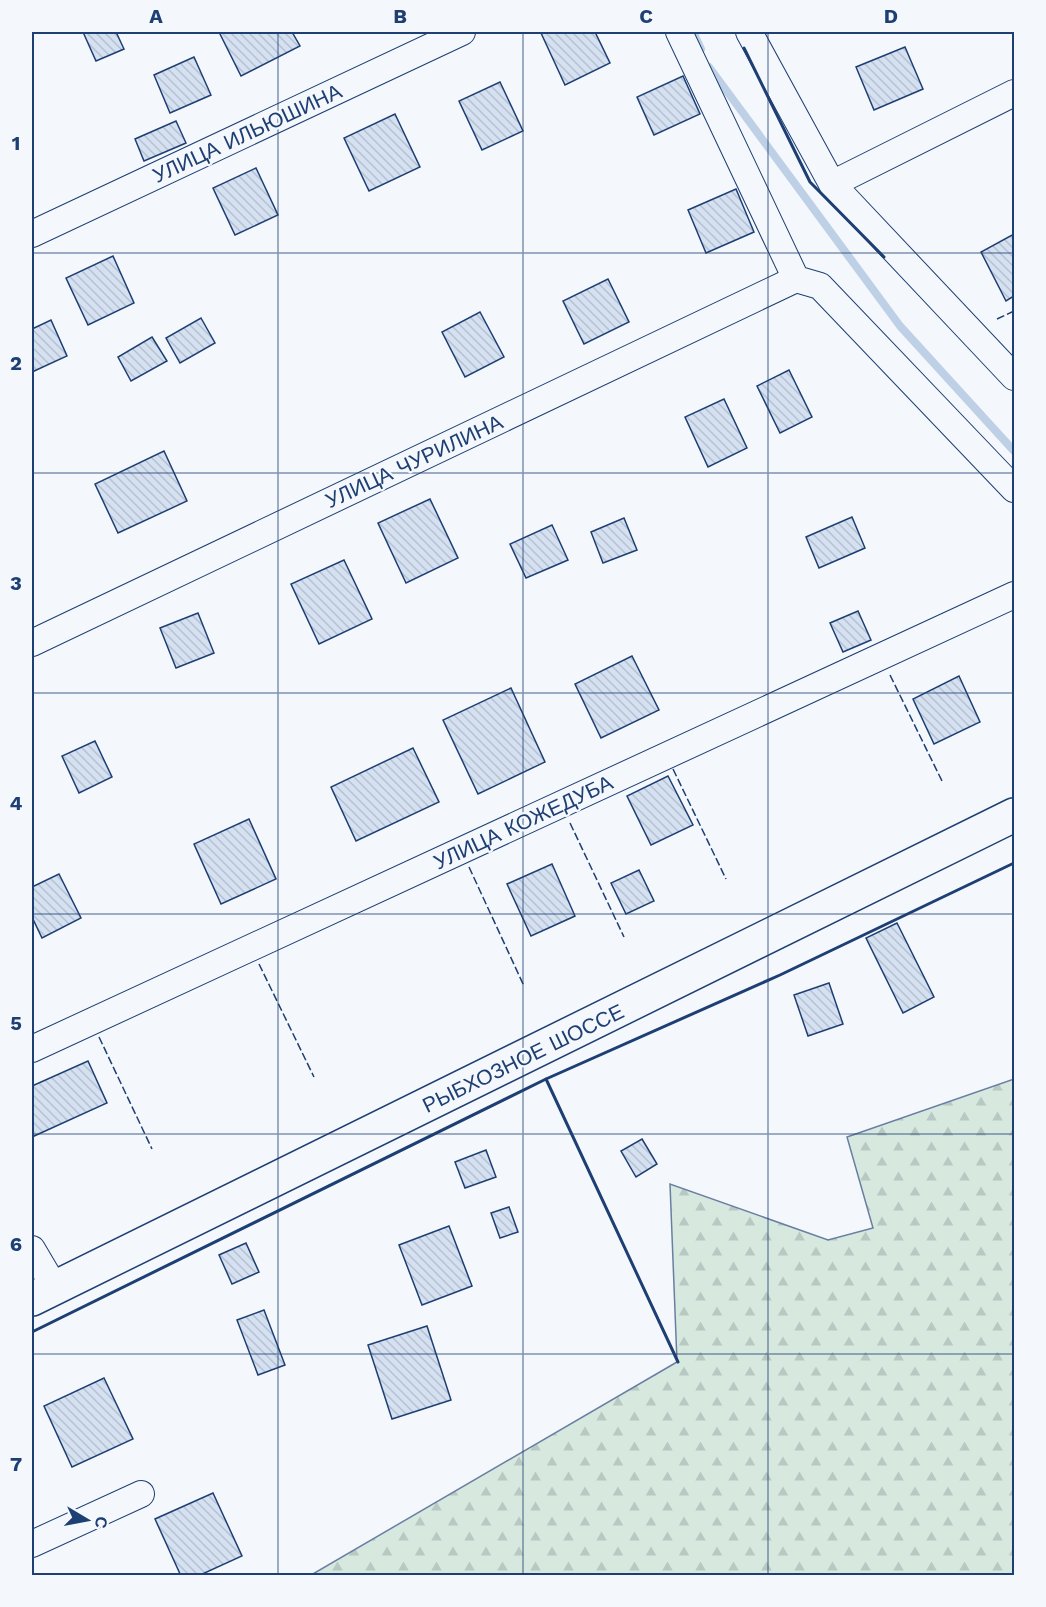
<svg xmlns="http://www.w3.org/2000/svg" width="1046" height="1607" font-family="'Work Sans',sans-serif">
  <defs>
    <pattern id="forest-firs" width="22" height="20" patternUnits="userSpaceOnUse" patternTransform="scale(1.5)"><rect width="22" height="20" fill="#d7e8df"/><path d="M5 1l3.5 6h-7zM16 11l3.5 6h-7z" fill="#b8c8c3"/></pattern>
    <pattern id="building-back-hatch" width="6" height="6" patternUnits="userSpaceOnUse" patternTransform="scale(1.5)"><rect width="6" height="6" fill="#d5e0f0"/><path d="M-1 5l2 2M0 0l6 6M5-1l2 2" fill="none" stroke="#b6c1d1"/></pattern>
  </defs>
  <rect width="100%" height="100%" fill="#f4f7fb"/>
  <!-- forest -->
  <polygon fill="url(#forest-firs)" stroke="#687fa3" stroke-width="1.5" points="1014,1079 1014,1575 311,1575 677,1362 670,1184 828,1240 873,1228 847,1137"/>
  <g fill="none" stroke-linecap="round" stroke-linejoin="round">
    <!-- stream -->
    <g stroke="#bed0e5" stroke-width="8">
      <polyline points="693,32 701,49"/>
      <polyline points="709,67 900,326 1014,451"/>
    </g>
  </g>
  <!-- building -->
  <g fill="url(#building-back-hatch)" stroke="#1d3f73" stroke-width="1.5">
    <polygon points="83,32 116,32 124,49 96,61"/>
    <polygon points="219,32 292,32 300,46 241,76"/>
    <polygon points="544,32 595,32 610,63 565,85 541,33"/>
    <polygon points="905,47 923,89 874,110 856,67"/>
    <polygon points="194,57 211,95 170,113 154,75"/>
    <polygon points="683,76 700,114 654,135 637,97"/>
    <polygon points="500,82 523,131 482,150 459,101"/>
    <polygon points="395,114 420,167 369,191 344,138"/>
    <polygon points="176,121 186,143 144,161 135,139"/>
    <polygon points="256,168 278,215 235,235 213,188"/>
    <polygon points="736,189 754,232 706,253 688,210"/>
    <polygon points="1014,234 1014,296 1006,301 981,252"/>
    <polygon points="113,256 134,303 88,325 66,278"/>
    <polygon points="608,279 629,322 584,344 563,301"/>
    <polygon points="480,312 504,357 465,377 442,332"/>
    <polygon points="201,318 215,343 180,363 166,338"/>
    <polygon points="51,320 67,356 32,372 32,329"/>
    <polygon points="152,337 167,361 131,381 118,357"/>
    <polygon points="789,370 812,417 780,433 757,386"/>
    <polygon points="724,399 747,448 708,467 685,417"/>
    <polygon points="164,451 187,501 118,533 95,484"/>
    <polygon points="430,499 458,558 406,583 378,523"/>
    <polygon points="852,517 865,548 819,568 806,537"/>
    <polygon points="624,518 637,550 603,563 591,532"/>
    <polygon points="552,525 568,560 526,578 510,544"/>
    <polygon points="344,560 372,619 319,644 291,584"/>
    <polygon points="858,611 871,640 843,652 830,623"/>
    <polygon points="198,613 214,653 176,668 160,628"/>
    <polygon points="632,656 659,710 601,738 575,684"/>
    <polygon points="959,676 980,722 934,744 913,699"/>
    <polygon points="511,688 545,762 478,794 443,720"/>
    <polygon points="95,741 112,777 79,793 62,756"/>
    <polygon points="413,748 439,802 356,841 331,787"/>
    <polygon points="668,776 693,825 651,845 627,796"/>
    <polygon points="249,819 276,879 221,904 194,844"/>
    <polygon points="552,864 575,916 531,936 507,884"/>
    <polygon points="639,870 654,901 626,914 611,883"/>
    <polygon points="59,874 81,918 42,938 32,917 32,887"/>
    <polygon points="897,923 934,997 903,1013 866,938"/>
    <polygon points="829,983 843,1024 808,1036 794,995"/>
    <polygon points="88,1061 107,1103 32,1137 32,1086"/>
    <polygon points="642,1139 657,1164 636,1177 621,1151"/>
    <polygon points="486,1150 496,1177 465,1188 455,1162"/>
    <polygon points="509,1207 518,1232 500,1238 491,1213"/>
    <polygon points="449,1226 472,1286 422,1305 399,1245"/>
    <polygon points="246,1243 259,1272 232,1284 219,1255"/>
    <polygon points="264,1310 285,1365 258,1375 237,1320"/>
    <polygon points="427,1326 451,1400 392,1419 368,1345"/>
    <polygon points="104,1378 133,1439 72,1467 44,1406"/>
    <polygon points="213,1493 242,1556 198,1576 181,1576 155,1519"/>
  </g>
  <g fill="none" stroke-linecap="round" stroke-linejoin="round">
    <!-- street casing -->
    <g stroke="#1d3f73" stroke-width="28">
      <g id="street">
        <polyline points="679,32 796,279 820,286 1014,489"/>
        <polyline points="749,32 832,184 1014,377"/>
        <polyline points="832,184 1014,93"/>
        <polyline points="32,234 462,32"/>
        <polyline points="32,643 796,279"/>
        <polyline points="32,1049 1014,595"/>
        <polyline points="32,1249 55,1288"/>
        <polyline points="32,1544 141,1494"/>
      </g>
    </g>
    <!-- secondary casing -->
    <g stroke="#1d3f73" stroke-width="36">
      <polyline id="secondary" points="32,1299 1014,815"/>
    </g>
    <!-- street -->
    <use href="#street" stroke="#f4f7fb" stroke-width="26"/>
    <!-- secondary -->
    <use href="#secondary" stroke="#f4f7fb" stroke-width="33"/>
    <!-- fence -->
    <g stroke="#1d3f73" stroke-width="1.5" stroke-dasharray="8 3" stroke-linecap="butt">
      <polyline points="997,319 1014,311"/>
      <polyline points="890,675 942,781"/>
      <polyline points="673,769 726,879"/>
      <polyline points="570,823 624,937"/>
      <polyline points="469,867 524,986"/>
      <polyline points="259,964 314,1077"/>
      <polyline points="99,1037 152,1149"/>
    </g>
    <!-- wall -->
    <g stroke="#1d3f73" stroke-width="3">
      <polyline points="744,48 810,182 884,257"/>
      <polyline points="546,1079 780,975 1014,863"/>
      <polyline points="32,1332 546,1079 678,1362"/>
    </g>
  </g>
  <!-- grid -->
  <path fill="none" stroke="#1d3f73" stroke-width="1.5" stroke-opacity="0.55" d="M278,32V1576M523,32V1576M768,32V1576M32,253H1014M32,473H1014M32,693H1014M32,914H1014M32,1134H1014M32,1354H1014"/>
  <g text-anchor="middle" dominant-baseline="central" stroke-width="4.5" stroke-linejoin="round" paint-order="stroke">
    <!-- street labels -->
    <g font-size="21" fill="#1d3f73" stroke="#f4f7fb">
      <text transform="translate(247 133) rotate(-25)">УЛИЦА ИЛЬЮШИНА</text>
      <text transform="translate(414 461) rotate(-25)">УЛИЦА ЧУРИЛИНА</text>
      <text transform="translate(523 822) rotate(-25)">УЛИЦА КОЖЕДУБА</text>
      <text transform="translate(523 1058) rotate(-26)">РЫБХОЗНОЕ ШОССЕ</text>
    </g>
  </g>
  <!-- border -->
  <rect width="1046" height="1607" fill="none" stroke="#f4f7fb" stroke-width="66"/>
  <!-- north arrow -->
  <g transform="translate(87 1520) rotate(100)" stroke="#f4f7fb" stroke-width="4.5" paint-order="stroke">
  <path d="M0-4.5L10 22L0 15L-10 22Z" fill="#1d3f73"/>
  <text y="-9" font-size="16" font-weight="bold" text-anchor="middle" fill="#1d3f73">С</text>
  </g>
  <rect x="33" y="33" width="980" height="1541" fill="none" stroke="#1d3f73" stroke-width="2"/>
  <g font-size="20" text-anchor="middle" font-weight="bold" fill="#1d3f73">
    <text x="156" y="23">A</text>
    <text x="400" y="23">B</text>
    <text x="646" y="23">C</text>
    <text x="891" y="23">D</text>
    <text x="16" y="150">1</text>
    <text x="16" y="370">2</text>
    <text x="16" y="590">3</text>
    <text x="16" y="810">4</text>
    <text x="16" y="1030">5</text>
    <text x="16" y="1251">6</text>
    <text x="16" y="1471">7</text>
  </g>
</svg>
